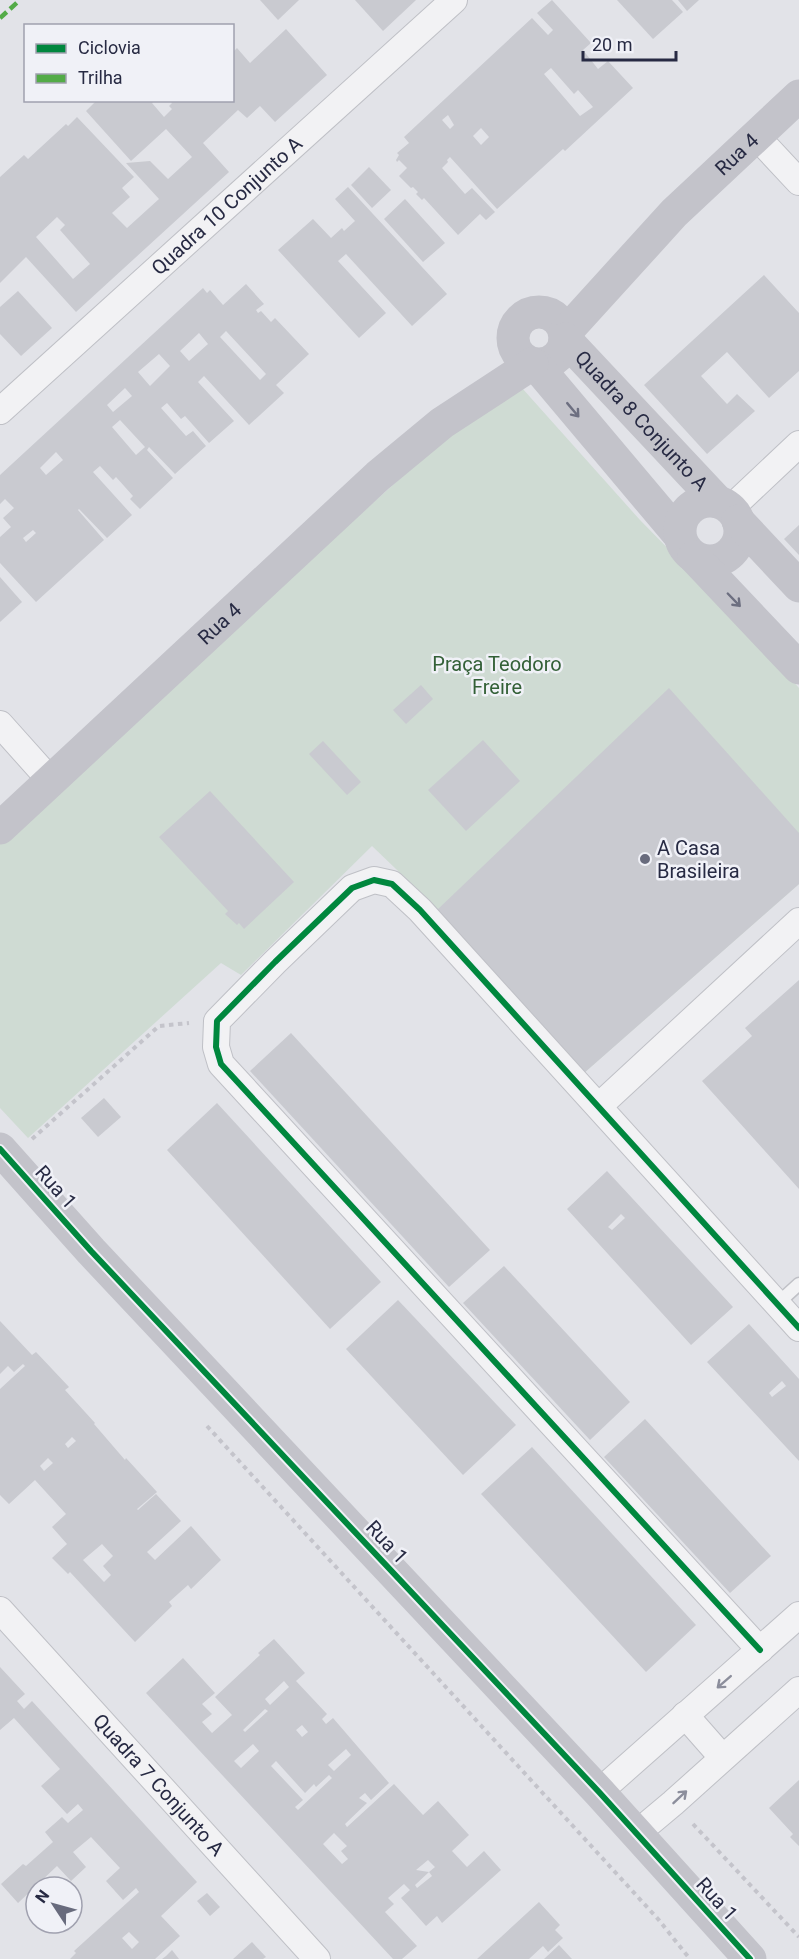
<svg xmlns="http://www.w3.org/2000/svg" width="799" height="1959" font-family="Roboto,sans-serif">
  <rect width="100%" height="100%" fill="#e2e3e8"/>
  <!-- green -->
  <polygon fill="#cfdbd3" points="522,388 640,520 741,623 799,688 799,884 584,1073 420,892 372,846 241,975 221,963 28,1138 0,1108 0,837 442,441"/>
  <!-- building -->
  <g fill="#c9cad0" fill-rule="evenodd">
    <polygon points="260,0 299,0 278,20"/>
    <polygon points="355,0 416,0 383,31"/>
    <path d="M552,0L591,43L583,50L598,69L608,61L633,88L565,151L563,149L497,209L450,157L447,160L448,162L442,168L465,194L472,188L495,212L486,220L480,214L458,235L424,198L422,200L416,194L418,192L413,187L411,188L399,176L407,168L399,160L397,162L396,160L399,155L397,153L409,143L404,137L532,18L548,35L553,30L537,13ZM551,68L574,94L578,90L593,107L580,116L544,74ZM448,115L454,125L450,129L442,120ZM481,128L489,137L481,145L473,136Z"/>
    <polygon points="617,0 672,0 683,12 653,39"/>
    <polygon points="678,0 699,0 687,11"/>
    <path d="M286,29L327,75L275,122L260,106L247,118L238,110L203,143L229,172L76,312L26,257L0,283V177L24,155L28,159L66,124L68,126L77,117L134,177L122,188L130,197L112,213L127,228L159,199L126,163L150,161L168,179L192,157L166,129L131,161L86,111L97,100H155L152,103L164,117L172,109L169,106L172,103L170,100H232V53L237,48L250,63ZM57,217L65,225L60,230L90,264L73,279L36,237Z"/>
    <polygon points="369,167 391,190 372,208 351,185"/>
    <polygon points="348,187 447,294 412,326 346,254 338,261 386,313 359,338 278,250 313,219 331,238 342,228 344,231 355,221 335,199"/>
    <polygon points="405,199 445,243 423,262 384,219"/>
    <polygon points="764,275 799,313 799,371 769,398 727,352 701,376 727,404 737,394 755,411 707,454 644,385"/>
    <path d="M246,284L264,304L256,310L258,313L261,311L271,322L275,318L309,354L276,385L284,393L249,425L204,376L198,382L234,421L209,443L185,416L181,419L167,403L161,408L186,436L193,431L206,446L175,474L149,447L147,450L173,478L140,509L130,499L133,496L116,477L113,480L100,466L93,472L132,515L107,538L79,509L78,510L104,540L36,602L0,563V537L11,527L3,518L14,508L5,499L0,504V475L203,288L207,293L210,290L223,305ZM226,331L266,374L260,380L220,337ZM199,333L208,344L189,361L180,351ZM159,354L170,366L150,386L138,372ZM125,388L132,396L113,412L107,405ZM120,420L145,447L136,455L112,427ZM56,452L63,460L46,475L40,468ZM33,530L36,533L26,542L23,538Z"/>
    <polygon points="18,291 52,328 21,356 0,334 0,307"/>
    <polygon points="799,525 799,555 784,539"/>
    <polygon points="0,577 22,602 0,622"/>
    <polygon points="421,685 433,699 406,724 393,710"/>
    <polygon points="669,688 799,833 799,884 584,1073 436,911"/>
    <polygon points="483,740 520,781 466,831 428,790"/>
    <polygon points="323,741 361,782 347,795 309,754"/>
    <polygon points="210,791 294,882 244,929 239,923 237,925 225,914 228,911 159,837"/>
    <polygon points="799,980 799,1189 702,1081 752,1036 745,1028"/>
    <polygon points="291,1033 490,1250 449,1287 250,1071"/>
    <polygon points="104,1098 121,1117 98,1137 81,1118"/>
    <polygon points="217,1103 381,1282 330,1329 167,1150"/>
    <path d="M607,1171L733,1307L691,1345L567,1209ZM621,1214L625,1218L612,1230L608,1227Z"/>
    <polygon points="504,1266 630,1402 590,1440 463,1303"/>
    <polygon points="398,1300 516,1425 463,1475 346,1349"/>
    <path d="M0,1321L32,1355L36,1352L69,1387L65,1390L95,1423L94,1424L125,1460L126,1458L157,1492L137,1509L138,1510L156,1494L181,1521L147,1552L155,1560L191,1526L221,1560L191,1589L188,1585L169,1602L172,1606L135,1642L70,1572L68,1574L52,1558L67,1544L52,1527L66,1514L35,1480L9,1504L0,1495V1389L25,1366L23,1364L14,1372L8,1366L0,1374ZM72,1437L76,1441L68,1448L65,1444ZM48,1458L53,1463L44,1471L40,1466ZM102,1544L113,1556L103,1566L111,1575L104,1582L83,1560Z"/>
    <path d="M749,1324L799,1379V1461L707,1362ZM782,1381L786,1386L772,1397L769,1393Z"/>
    <polygon points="645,1419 771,1556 730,1593 604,1457"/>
    <polygon points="532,1447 696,1625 646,1672 481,1494"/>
    <path d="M274,1639L305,1673L296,1681L327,1714L322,1719L326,1724L333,1718L389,1783L371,1800L365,1793L359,1798L367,1803L345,1824L347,1827L394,1784L423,1815L438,1801L469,1835L452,1851L467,1867L484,1851L501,1870L442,1923L437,1916L426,1926L401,1898L410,1890L404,1884L388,1898L394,1904L385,1912L417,1946L402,1959H393L146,1693L183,1658L215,1693L202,1704L212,1714L202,1722L212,1733L232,1715L215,1697L260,1655L258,1653ZM284,1681L289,1687L270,1705L265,1699ZM265,1709L268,1711L245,1732L243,1730ZM302,1725L308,1732L302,1737L296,1730ZM253,1744L259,1751L241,1768L234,1761ZM346,1749L351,1755L334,1771L328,1765ZM276,1761L305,1793L314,1784L316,1787L329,1775L332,1778L298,1810L295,1807L303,1800L271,1766ZM334,1833L347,1846L341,1851L348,1859L342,1864L323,1844ZM428,1860L435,1867L429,1872L416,1870ZM429,1872L432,1876L417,1888L415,1885Z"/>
    <path d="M0,1667L25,1694L17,1701L24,1709L32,1701L197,1882L161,1916L180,1936L155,1959H70L76,1953L74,1951L139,1892L136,1888L123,1900L106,1881L120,1868L91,1837L73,1852L86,1867L71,1881L57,1866L18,1903L1,1884L23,1864L26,1866L53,1842L45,1832L62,1817L68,1823L83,1810L78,1804L67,1814L41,1786L60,1769L14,1718L0,1730ZM129,1932L139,1942L132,1949L122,1938Z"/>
    <polygon points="799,1780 799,1846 790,1837 793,1834 769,1808"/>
    <polygon points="207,1893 220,1907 210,1916 197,1901"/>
    <polygon points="539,1902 560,1925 555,1930 563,1938 548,1952 543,1946 529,1959 477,1959"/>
    <polygon points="252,1942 266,1957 263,1959 233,1959"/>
    <polygon points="559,1945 572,1959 544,1959"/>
    <polygon points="172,1950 179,1959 162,1959 166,1956"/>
  </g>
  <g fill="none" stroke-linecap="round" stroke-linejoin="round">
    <!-- lane casing -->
    <g stroke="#bfc0c6" stroke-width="15">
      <polyline id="lane" points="777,1304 799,1284"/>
    </g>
    <!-- street casing -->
    <g stroke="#bfc0c6" stroke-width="28">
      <g id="street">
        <polyline points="756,136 799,182"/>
        <path id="s1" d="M0,411L454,0"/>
        <polyline points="730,509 799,444"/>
        <polyline points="0,724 51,781"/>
        <polyline points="599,1106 799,921"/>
        <path id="s2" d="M0,1610L317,1959"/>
        <polyline points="760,1650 221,1064 216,1047 217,1021 275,962 352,888 374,880 392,884 420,910 799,1328"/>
        <polyline points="685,1715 722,1757"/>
        <polyline points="599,1792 799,1615"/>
        <polyline points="636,1834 673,1803 799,1690"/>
      </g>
    </g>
    <!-- path -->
    <g stroke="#c4c4cb" stroke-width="4" stroke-dasharray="4.5 4.5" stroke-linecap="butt">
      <polyline points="32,1139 159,1026 189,1023"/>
      <polyline points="207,1426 658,1919 690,1959"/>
      <polyline points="693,1824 799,1937"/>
    </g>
    <!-- lane -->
    <use href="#lane" stroke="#f2f2f4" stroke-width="12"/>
    <!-- street -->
    <use href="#street" stroke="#f2f2f4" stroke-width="26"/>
    <!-- secondary -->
    <g stroke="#c3c3ca" stroke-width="33">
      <circle cx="539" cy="338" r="26"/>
      <path id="s3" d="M565,333L674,213L799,96"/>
      <path id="s4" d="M565,339L718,502"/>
      <polyline points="536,365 679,535"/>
      <circle cx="710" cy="531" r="30"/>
      <polyline points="738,521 799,586"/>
      <polyline points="694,557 799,668"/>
      <path id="s5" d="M0,828L378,476L442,423L532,364"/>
      <polyline points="0,1149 91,1251 599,1792 750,1959"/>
    </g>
    <!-- quiet -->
    <polyline stroke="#53ab47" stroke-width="4.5" stroke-dasharray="9 4.5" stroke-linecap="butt" points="0,18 20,0"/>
    <!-- cycleway casing -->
    <g stroke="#f0f1f7" stroke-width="10">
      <g id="cycleway">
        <polyline points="0,1149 91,1251 599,1792 750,1959"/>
        <polyline points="760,1650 221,1064 216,1047 217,1021 275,962 352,888 374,880 392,884 420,910 799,1328"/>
      </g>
    </g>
    <!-- cycleway -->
    <use href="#cycleway" stroke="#00873e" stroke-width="6"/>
  </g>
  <!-- one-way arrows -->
  <defs><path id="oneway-shaft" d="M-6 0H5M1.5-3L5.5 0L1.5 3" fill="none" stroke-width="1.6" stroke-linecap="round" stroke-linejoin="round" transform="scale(1.5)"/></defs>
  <g stroke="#6d6f80">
    <use href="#oneway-shaft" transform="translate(573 410) rotate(50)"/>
    <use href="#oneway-shaft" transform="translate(734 600) rotate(46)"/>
  </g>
  <g stroke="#8c8e9c">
    <use href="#oneway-shaft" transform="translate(724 1682) rotate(139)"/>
    <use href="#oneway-shaft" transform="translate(680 1797) rotate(-43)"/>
  </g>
  <!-- markers -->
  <circle fill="#686b7d" stroke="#f0f1f7" stroke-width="2" cx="645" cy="859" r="6"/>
  <g text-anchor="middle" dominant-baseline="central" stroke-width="5" stroke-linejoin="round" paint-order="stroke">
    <!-- street labels -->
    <g font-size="20" fill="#272a43" stroke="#f0f1f7">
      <text stroke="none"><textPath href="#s3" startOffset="248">Rua 4</textPath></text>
      <text stroke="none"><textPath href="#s1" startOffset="306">Quadra 10 Conjunto A</textPath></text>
      <text stroke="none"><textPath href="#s4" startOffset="112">Quadra 8 Conjunto A</textPath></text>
      <text stroke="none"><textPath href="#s5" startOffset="300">Rua 4</textPath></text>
      <text transform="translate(56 1187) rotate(48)">Rua 1</text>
      <text transform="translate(387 1542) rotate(47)">Rua 1</text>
      <text stroke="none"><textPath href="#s2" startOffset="236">Quadra 7 Conjunto A</textPath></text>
      <text transform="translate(717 1899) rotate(48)">Rua 1</text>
    </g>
    <!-- park labels -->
    <g font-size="20" fill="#336037" stroke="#f0f1f7">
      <text x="497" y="664">Praça Teodoro<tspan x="497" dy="23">Freire</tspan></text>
    </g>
    <!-- poi labels -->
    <g font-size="20" fill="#272a43" stroke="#f0f1f7" text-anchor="start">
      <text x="657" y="848">A Casa<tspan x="657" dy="23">Brasileira</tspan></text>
    </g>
  </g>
  <!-- legend -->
  <rect x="24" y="24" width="210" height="78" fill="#f0f1f7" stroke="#a0a1af" stroke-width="1.5"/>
  <rect x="36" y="44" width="30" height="9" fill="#00873e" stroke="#a0a1af" stroke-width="1.5"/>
  <text x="78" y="54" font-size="18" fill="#272a43">Ciclovia</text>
  <rect x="36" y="74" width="30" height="9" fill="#53ab47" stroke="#a0a1af" stroke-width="1.5"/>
  <text x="78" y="84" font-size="18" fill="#272a43">Trilha</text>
  <!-- north arrow -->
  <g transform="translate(54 1905) rotate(306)"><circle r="28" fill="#f0f1f7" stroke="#a0a1af" stroke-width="1.5"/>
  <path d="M0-4.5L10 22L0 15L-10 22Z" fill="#686b7d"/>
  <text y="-9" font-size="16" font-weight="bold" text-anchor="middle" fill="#272a43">N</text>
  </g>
  <!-- scale -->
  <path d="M583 51v9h93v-9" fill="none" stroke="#272a43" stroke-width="3"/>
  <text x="592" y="51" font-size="18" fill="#272a43" stroke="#f0f1f7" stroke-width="4.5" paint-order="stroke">20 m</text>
</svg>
